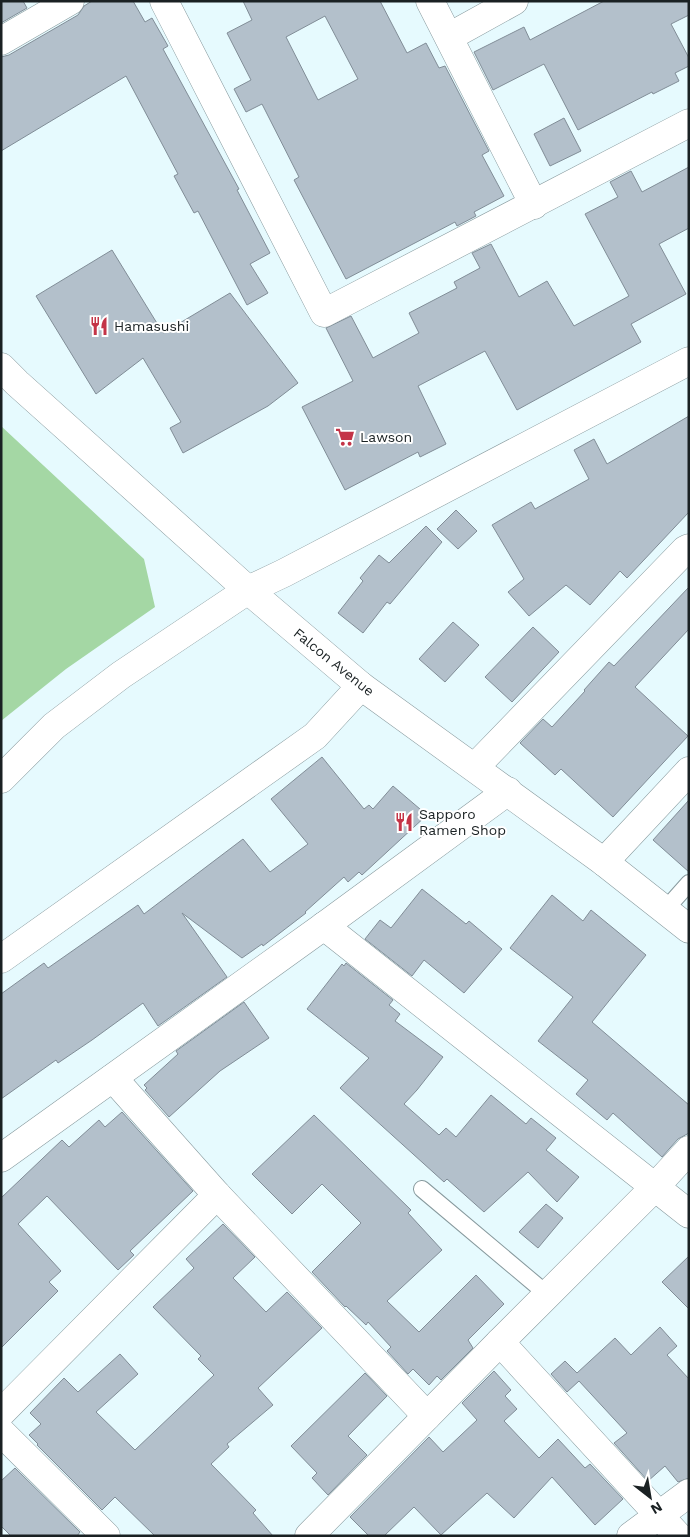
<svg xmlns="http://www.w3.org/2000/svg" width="690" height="1537" font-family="'Work Sans',sans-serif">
  <rect width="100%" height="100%" fill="#e6fafe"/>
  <!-- green -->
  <polygon fill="#a4d7a4" points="1,426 144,559 155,607 66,669 1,721"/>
  <!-- building -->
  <g fill="#b3c0cb" stroke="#818d97" fill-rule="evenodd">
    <polygon points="1,1 23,1 27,8 1,23"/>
    <polygon points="92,1 133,1 145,22 152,18 168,46 163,49 239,189 237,190 270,253 250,264 268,293 247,305 198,211 194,213 174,176 178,174 126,76 1,151 1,57 9,55 78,15 84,6"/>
    <path d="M243,1H380L407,53L426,43L439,68L445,66L489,151L482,155L504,196L474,212L476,216L457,226L455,222L346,279L294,180L299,177L262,104L246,112L234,89L251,80L227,33L252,20ZM325,16L358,79L318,100L286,37Z"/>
    <polygon points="604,1 689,1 689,15 671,24 689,58 689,66 675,73 679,81 653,94 652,92 578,130 544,64 493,90 474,52 524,27 530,40"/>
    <polygon points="564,118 581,151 550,166 534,134"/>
    <polygon points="689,167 689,228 659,244 686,294 631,324 641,342 517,410 485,351 418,386 446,444 420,457 418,452 345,490 302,407 353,381 326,328 351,316 373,358 419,333 409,313 457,288 454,282 480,268 472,253 491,244 519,297 547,281 574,326 629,296 585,214 618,197 610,182 631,171 642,192"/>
    <polygon points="112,250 163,333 230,293 298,383 268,406 183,453 170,428 181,422 143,358 96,394 36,296"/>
    <polygon points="689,416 689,512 627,578 620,571 590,605 566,585 529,616 508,592 524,579 492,525 531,502 535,509 589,479 574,450 594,439 607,464"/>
    <polygon points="456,510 477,531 458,549 437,529"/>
    <polygon points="426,526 442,542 390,604 387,602 363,633 338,613 363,581 360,578 379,555 389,563"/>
    <polygon points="689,587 689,629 635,687 688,736 613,817 561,769 555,775 520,743 543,719 552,727 585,691 584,690 609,662 614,666"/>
    <polygon points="453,622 479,645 445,682 419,659"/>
    <polygon points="533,627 559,652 512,702 485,677"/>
    <polygon points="322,757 364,809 369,805 373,809 393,786 427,815 362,875 359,872 348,882 344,877 305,912 306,913 263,946 262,944 242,958 182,913 227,977 158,1026 143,1003 92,1040 58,1063 56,1060 1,1099 1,994 44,963 48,968 138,905 144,914 243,839 270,872 308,844 271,799"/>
    <polygon points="689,800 689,872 653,840"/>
    <polygon points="422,889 466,924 469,921 502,949 464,993 424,960 412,976 365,939 380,920 391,928"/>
    <polygon points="552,895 583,921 591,910 646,955 592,1022 689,1105 689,1133 678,1139 662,1157 613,1113 607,1120 576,1094 588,1080 538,1041 573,997 510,948"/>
    <polygon points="346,963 393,1000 389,1005 400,1014 395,1021 443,1057 417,1090 404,1104 439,1135 446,1128 456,1137 491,1095 526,1124 531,1118 556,1138 546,1150 579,1177 557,1202 528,1172 484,1212 447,1179 444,1182 340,1088 369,1058 307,1009 342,964 344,966"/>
    <polygon points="244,1002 269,1038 220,1071 169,1117 145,1090 147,1088 144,1085 178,1054 176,1051"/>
    <polygon points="122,1112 193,1191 130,1251 134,1255 118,1270 47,1196 18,1224 61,1271 49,1282 58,1291 1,1348 1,1198 62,1140 69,1147 99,1120 105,1127"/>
    <polygon points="314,1115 411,1210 408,1213 442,1250 387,1301 419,1332 476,1275 504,1304 468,1340 473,1348 441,1380 437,1376 429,1385 413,1369 408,1374 387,1351 391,1347 368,1322 366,1325 346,1306 345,1307 312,1272 361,1223 322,1184 292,1214 252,1174"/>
    <polygon points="546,1204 563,1218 538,1248 519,1232"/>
    <polygon points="223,1224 255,1257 233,1278 266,1312 287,1292 322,1328 258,1388 273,1405 227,1444 229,1447 211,1464 256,1510 253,1513 273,1536 155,1536 115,1497 102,1510 37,1445 38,1444 29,1435 41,1424 30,1413 64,1378 78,1392 120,1354 138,1374 96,1412 135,1450 214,1375 198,1359 201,1356 153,1307 194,1268 186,1259"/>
    <polygon points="689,1256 689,1309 662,1282"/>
    <polygon points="660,1327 677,1346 667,1355 689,1379 689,1478 678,1482 665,1466 648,1481 614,1443 627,1433 579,1381 567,1392 551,1374 565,1361 577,1373 615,1338 631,1355"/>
    <polygon points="494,1371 511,1390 505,1396 517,1409 504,1421 539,1458 558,1439 585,1468 590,1464 623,1499 595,1525 552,1477 514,1518 487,1493 441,1535 414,1507 384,1536 369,1536 350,1517 429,1437 443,1452 477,1420 462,1403"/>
    <polygon points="365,1373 387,1396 348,1436 367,1455 328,1495 312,1478 317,1473 291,1446"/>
    <polygon points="15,1468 80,1532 77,1536 11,1536 1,1526 1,1481"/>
  </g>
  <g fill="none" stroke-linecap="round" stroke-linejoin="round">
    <!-- service casing -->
    <g stroke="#889a9e" stroke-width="18">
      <g id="service">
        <polyline points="665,910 689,883"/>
        <polyline points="422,1189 548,1295"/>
      </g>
    </g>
    <!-- minor casing -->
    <g stroke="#889a9e" stroke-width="29">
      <g id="minor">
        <polyline points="164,1 324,313 689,123"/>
        <polyline points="430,1 534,205"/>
        <polyline points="449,37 514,1"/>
        <polyline points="1,41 70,1"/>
        <polyline points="475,767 685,550 689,548"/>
        <polyline points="1,779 54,726 121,675 248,590 284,573 689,361"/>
        <polyline points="604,862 689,771"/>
        <polyline points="324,926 689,1214"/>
        <polyline points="1,959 315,736 361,686"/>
        <polyline points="113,1078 217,1195 427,1416"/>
        <polyline points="1,1158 324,926 508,791"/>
        <polyline points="500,1342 678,1536"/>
        <polyline points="1,1413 217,1195"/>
        <polyline points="1,1432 106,1536"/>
        <polyline points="309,1536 500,1342 654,1188 689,1150"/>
        <polyline points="631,1536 689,1493"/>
      </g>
    </g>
    <!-- tertiary casing -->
    <g stroke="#889a9e" stroke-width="29">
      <polyline id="tertiary" points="1,367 17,383 248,590 361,686 604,862 689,929"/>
    </g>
    <!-- service -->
    <use href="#service" stroke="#fff" stroke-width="16"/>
    <!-- minor -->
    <use href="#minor" stroke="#fff" stroke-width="28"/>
    <!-- tertiary -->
    <use href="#tertiary" stroke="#fff" stroke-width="28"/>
  </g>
  <!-- icons -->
  <defs>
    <g id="restaurant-bare" transform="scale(1.5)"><path d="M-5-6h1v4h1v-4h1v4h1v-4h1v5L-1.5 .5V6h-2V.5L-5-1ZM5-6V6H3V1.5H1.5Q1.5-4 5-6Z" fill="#c43447" stroke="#fff" stroke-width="2.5" paint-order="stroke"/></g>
    <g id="supermarket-bare" transform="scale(1.5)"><path d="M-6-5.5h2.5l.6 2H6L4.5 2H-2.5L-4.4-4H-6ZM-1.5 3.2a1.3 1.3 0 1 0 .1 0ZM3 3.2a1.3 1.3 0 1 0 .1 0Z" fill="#c43447" stroke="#fff" stroke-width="2.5" paint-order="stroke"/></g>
  </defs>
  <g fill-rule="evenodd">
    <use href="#restaurant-bare" x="99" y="326"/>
    <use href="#supermarket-bare" x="345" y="437"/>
    <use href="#restaurant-bare" x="404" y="822"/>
  </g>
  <g text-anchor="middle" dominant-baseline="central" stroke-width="4" stroke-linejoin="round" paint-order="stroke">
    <!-- poi labels -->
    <g font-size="14" fill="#1a2123" stroke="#fff" text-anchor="start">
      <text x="114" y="326">Hamasushi</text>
      <text x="360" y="437">Lawson</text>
      <text x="419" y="814">Sapporo<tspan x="419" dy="16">Ramen Shop</tspan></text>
    </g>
    <!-- street labels -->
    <g font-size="14" fill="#1a2123" stroke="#fff">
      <text transform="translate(334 662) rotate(39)">Falcon Avenue</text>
    </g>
  </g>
  <!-- border -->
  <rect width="690" height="1537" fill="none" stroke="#1a2123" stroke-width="5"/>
  <!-- north arrow -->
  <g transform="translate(650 1497) rotate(149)" stroke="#ffffff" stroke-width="4" paint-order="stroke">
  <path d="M0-4L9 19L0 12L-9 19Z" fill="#1a2123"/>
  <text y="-8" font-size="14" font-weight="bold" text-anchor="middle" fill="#1a2123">N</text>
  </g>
</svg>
